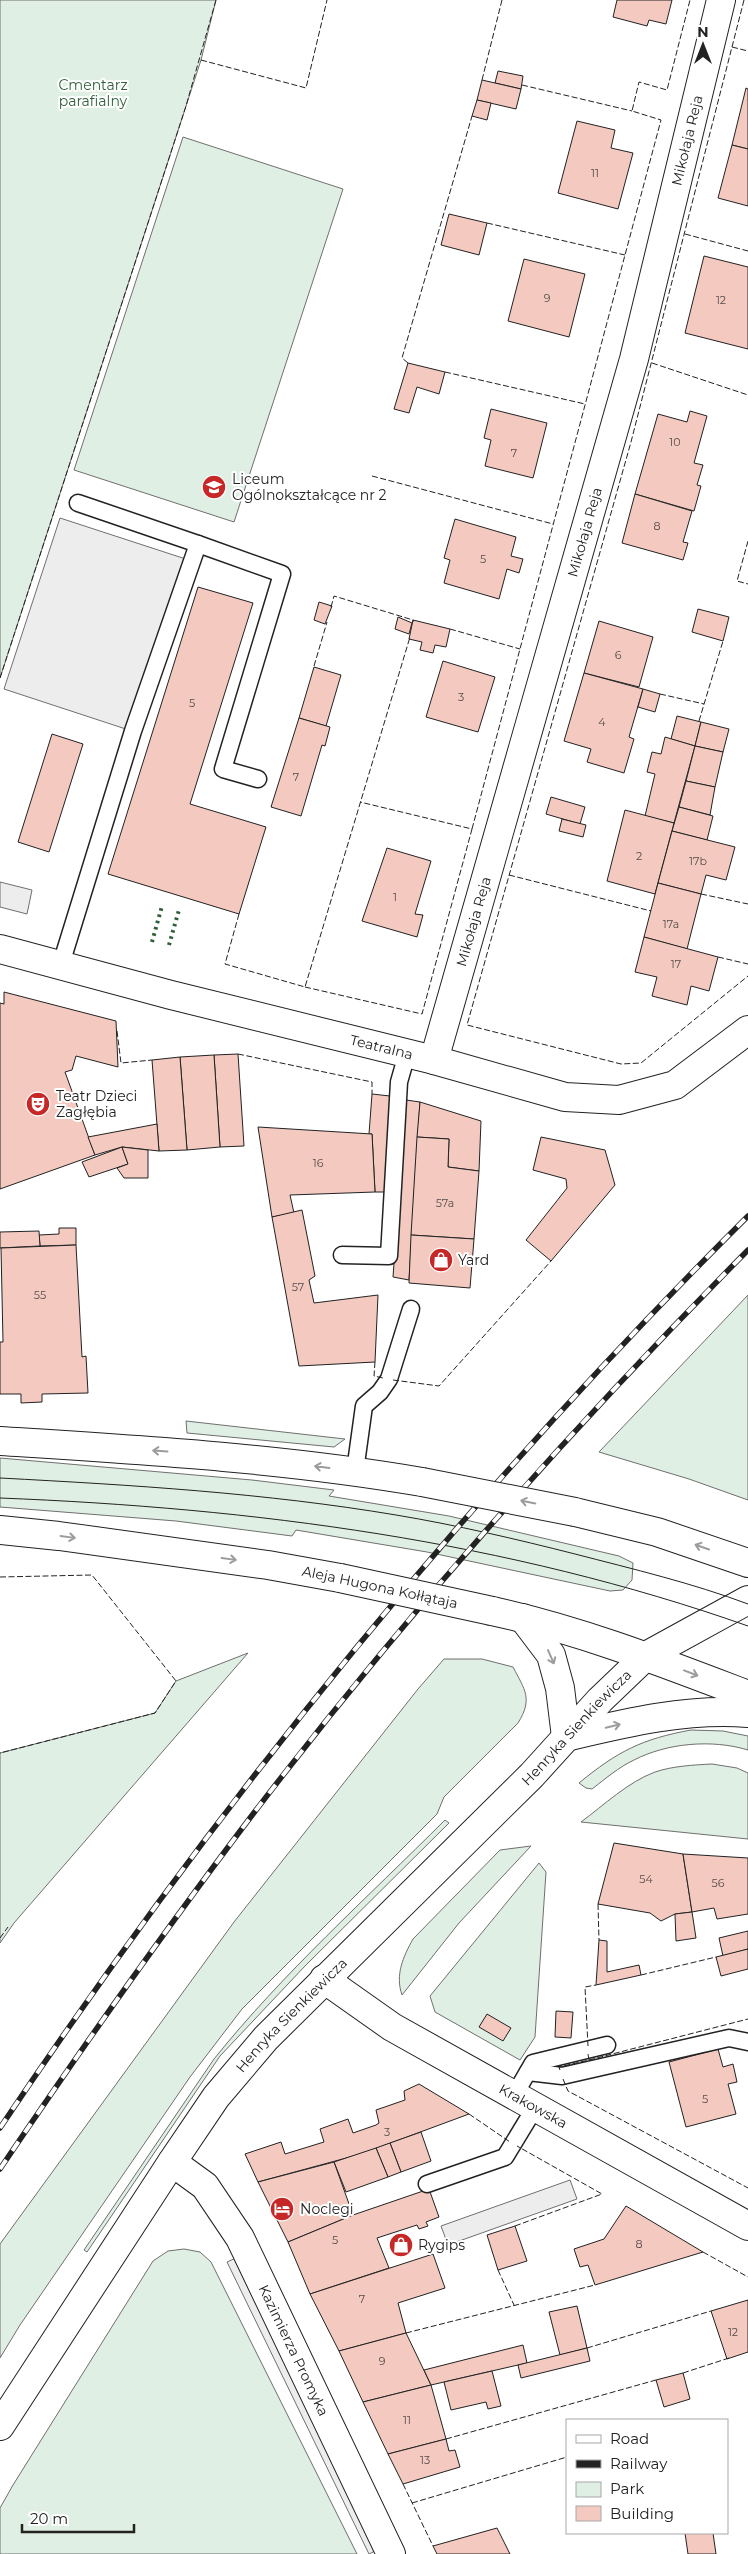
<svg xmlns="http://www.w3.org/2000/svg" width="748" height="2554" font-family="Montserrat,sans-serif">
  <rect width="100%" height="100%" fill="#fff"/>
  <!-- green -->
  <g fill="#e0efe3" stroke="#6f6f6f">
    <polygon points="0,0 216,0 201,60 0,678"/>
    <polygon points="183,137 343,189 234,522 74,470"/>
    <polygon points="748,1295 748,1500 689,1479 599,1452"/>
    <polygon points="186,1421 345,1439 334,1447 187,1433"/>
    <polygon points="0,1458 252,1480 334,1490 329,1496 449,1516 619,1556 633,1563 632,1580 623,1590 610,1591 427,1552 296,1530 292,1536 176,1521 0,1507"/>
    <polygon points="248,1653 14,1923 0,1943 0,1753 155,1713 176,1681"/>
    <path d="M444,1659H482L513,1667C525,1690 533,1699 518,1723L444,1797L437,1814L242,2009L190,2077L20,2325L0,2358V2244L234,1922L418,1689Z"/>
    <path d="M691,1730L723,1731L748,1736V1750C712,1739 667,1743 634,1760C619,1767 605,1779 592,1789L586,1788L579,1783C618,1751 642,1739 691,1730Z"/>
    <path d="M712,1764L737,1768L748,1773V1839L581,1822C604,1805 628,1782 655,1772C673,1766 693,1765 712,1764Z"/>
    <path d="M445,1820L449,1823L305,1966L220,2056L87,2252L84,2250L214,2059C283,1973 367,1898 445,1820Z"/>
    <path d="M531,1846L459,1923L402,1995C395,1975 403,1957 413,1939L500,1850Z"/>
    <polygon points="539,1863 546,1872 535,2037 520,2060 435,2012 430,1996"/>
    <polygon points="184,2249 200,2252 211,2262 357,2554 0,2554 0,2508 13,2485 153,2261 168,2251"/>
  </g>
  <!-- parking -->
  <g fill="#ededed" stroke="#6f6f6f">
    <polygon points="60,518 198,563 141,734 4,689"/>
    <polygon points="0,882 32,890 27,914 0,907"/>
    <polygon points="570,2180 577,2199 448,2245 441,2226"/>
    <polygon points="238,2257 379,2549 369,2554 227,2262"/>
  </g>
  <!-- building -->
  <g fill="#f3c9c0" stroke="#222">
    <polygon points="617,0 672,0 666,24 649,20 647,26 613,17"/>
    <polygon points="498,71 523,76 521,89 495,83"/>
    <polygon points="482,80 521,89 516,109 477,100"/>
    <polygon points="746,88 748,89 748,149 732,145"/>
    <polygon points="477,100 491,103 487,120 472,116"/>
    <polygon points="577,121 615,130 611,148 633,153 618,209 558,193"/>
    <polygon points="732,145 748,149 748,206 718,198"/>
    <polygon points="449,214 487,223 479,255 441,245"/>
    <polygon points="704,256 748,267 748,349 685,333"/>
    <polygon points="524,259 585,274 569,337 508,321"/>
    <polygon points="408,363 445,372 439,394 417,387 409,413 394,409"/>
    <polygon points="491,409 547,423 533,478 485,466 491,440 484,438"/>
    <polygon points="690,411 707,416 694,463 703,465 697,485 701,486 694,511 635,494 658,414 687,422"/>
    <polygon points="635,494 692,511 683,542 688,543 683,560 622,543"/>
    <polygon points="455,519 516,537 511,556 523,559 519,573 507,569 499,599 444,583 450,560 444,558"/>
    <polygon points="198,587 253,603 190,804 266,827 239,914 108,874"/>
    <polygon points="319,602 332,606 325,624 314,620"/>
    <polygon points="698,609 729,617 723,641 692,632"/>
    <polygon points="398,617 412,623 409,634 395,629"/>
    <polygon points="413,620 450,629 446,647 435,645 433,653 420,650 422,642 409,639"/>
    <polygon points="599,621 653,637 639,687 584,673"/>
    <polygon points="443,661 495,677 478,732 426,717"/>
    <polygon points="314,667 341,675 326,726 299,718"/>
    <polygon points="584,673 643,689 629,737 634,739 624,773 587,762 591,749 564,741"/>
    <polygon points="643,689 660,694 655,712 638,707"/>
    <polygon points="677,716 701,722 695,746 671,739"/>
    <polygon points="299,718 330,727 325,746 322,745 301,816 271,807"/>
    <polygon points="701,722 729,729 723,752 695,746"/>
    <polygon points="52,734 83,744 49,852 18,842"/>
    <polygon points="665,737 695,746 674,823 645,816 655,774 647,772 652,752 661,754"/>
    <polygon points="695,746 723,752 715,787 686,781"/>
    <polygon points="686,781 715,787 710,815 679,807"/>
    <polygon points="551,797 585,807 580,824 546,814"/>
    <polygon points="679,807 713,816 707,840 672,831"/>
    <polygon points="625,810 674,823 655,894 607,881"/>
    <polygon points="562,819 586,825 583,837 559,831"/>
    <polygon points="672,831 735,847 726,880 706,875 701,894 658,883"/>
    <polygon points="387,848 431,861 415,914 423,915 417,937 362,921"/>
    <polygon points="658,883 701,894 687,949 644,937"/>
    <polygon points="644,937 718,957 709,991 691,986 687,1005 652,996 657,977 635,972"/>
    <polygon points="4,992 116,1021 118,1067 76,1056 72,1070 65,1072 95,1155 0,1189 0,1003 4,1004"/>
    <polygon points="238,1054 244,1146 220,1147 214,1055"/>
    <polygon points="214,1055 220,1147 187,1150 180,1057"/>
    <polygon points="180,1057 187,1150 159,1151 152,1060"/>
    <polygon points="372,1094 390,1096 387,1192 375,1192 372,1134 369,1134"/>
    <polygon points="406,1100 420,1102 409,1280 393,1277"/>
    <polygon points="420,1102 481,1121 479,1171 448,1167 449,1139 417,1137"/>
    <polygon points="157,1124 159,1151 122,1147 95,1155 88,1137"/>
    <polygon points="258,1127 372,1134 375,1192 290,1195 294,1213 272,1217"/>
    <polygon points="417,1137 449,1139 448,1167 479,1171 474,1239 411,1235"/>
    <polygon points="541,1137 605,1150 615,1185 551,1261 526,1240 567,1188 566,1179 533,1170"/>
    <polygon points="122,1147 128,1164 89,1177 82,1162"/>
    <polygon points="122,1147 148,1150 148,1178 124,1178 117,1168 128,1164"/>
    <polygon points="302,1210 315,1276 309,1280 314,1303 378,1295 375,1362 299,1366 272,1217"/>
    <polygon points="59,1228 76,1228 76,1245 40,1246 39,1235 59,1234"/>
    <polygon points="39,1231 40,1246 0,1248 0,1232"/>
    <polygon points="411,1235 474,1239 470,1288 409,1283"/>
    <polygon points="76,1245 82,1357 86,1356 88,1393 42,1394 42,1402 21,1403 21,1394 0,1394 0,1342 3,1342 1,1248"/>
    <polygon points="614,1843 683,1854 692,1912 675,1914 661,1921 650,1913 598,1904"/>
    <polygon points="683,1854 748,1858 748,1914 717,1919 714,1908 692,1912"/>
    <polygon points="692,1912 696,1938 676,1941 675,1914"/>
    <polygon points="748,1931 748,1949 723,1956 719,1938"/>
    <polygon points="599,1940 607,1941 607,1972 639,1965 641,1975 596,1985"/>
    <polygon points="748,1949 748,1969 721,1976 716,1957"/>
    <polygon points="556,2011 573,2012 571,2038 555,2037"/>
    <polygon points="487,2014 511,2028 503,2041 479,2027"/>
    <polygon points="718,2049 723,2067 733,2064 737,2082 728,2084 736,2114 686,2127 669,2062"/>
    <polygon points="419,2084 469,2114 361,2154 258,2182 245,2154 281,2142 285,2154 324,2142 320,2129 348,2119 353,2133 376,2125 379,2123 376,2110 405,2100 404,2091"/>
    <polygon points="421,2132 431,2161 401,2172 390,2143"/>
    <polygon points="390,2143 401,2172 388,2177 376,2148"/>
    <polygon points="376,2148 388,2177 346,2192 334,2162"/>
    <polygon points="334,2162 353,2215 288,2242 258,2182"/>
    <polygon points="429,2189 439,2217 426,2222 428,2226 419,2229 417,2225 377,2238 389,2268 310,2294 288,2242 353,2215"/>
    <polygon points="626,2206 703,2252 595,2285 588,2265 580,2267 574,2249 604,2239"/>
    <polygon points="515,2226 527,2261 498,2270 487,2235"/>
    <polygon points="433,2254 445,2288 398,2303 406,2333 339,2351 310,2294"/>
    <polygon points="748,2300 748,2352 727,2359 711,2311"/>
    <polygon points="577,2306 587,2348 560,2355 549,2312"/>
    <polygon points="406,2333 431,2385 363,2402 339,2351"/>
    <polygon points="523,2345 527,2363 518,2365 431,2385 424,2370"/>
    <polygon points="587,2348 590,2361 521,2378 518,2365"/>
    <polygon points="492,2371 501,2406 488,2409 486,2402 451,2410 444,2382"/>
    <polygon points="683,2373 690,2399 664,2407 656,2380"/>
    <polygon points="431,2385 446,2439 388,2454 363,2402"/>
    <polygon points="446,2439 449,2451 455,2450 460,2467 403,2484 388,2454"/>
    <polygon points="497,2528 510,2554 437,2554 433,2546"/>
    <polygon points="685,2533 713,2533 716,2554 688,2554"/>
  </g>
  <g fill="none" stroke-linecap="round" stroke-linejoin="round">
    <!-- service casing -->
    <g stroke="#222" stroke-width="19">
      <g id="service">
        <polyline points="198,544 282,574 223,769 258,779"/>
        <polyline points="61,964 133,731 198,544 78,503"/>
        <polyline points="342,1255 389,1256 399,1082 407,1054"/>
        <polyline points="355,1471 364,1406 380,1392 389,1379 411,1309"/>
        <polyline points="528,2072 562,2076 729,2038 748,2042"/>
        <polyline points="515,2094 533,2063 607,2045"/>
        <polyline points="427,2184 505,2157 536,2106"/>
      </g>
    </g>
    <!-- minor casing -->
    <g stroke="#222" stroke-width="30">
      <g id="minor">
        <path id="s1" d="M0,949L171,995L434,1060L565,1097L619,1100L675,1085L748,1030"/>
        <path id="s2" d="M434,1060L634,359L721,0"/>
        <path id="s3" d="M324,1979L392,2027L748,2226"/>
        <path id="s4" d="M172,2162L205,2186L240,2238L391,2554"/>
      </g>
    </g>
    <!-- tertiary casing -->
    <g stroke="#222" stroke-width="30">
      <g id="tertiary">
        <polyline points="523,1618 551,1655 560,1688 566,1737"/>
        <path d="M566,1737C625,1723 686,1708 748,1713"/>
        <path id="s5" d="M0,2426L172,2162L216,2097L266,2038L532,1775L600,1700L646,1656L748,1600"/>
      </g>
    </g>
    <!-- secondary casing -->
    <g stroke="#222" stroke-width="30">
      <g id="secondary">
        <path d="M0,1441C141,1450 282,1458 422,1482"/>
        <polyline points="575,1512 657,1532 748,1563"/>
        <polyline points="0,1530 59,1536 268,1565 340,1578"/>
        <path d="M492,1611C580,1630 664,1663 748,1695"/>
      </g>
    </g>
    <!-- service -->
    <use href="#service" stroke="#fff" stroke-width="16"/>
    <!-- minor -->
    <use href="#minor" stroke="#fff" stroke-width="28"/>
    <!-- tertiary -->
    <use href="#tertiary" stroke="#fff" stroke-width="28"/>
    <!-- secondary -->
    <use href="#secondary" stroke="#fff" stroke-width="28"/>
    <!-- tram -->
    <g stroke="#222" stroke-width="1">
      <path d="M0,1478C132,1485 265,1493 396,1515C456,1525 516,1539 575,1554C633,1569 692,1583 748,1604"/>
      <path d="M0,1498C254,1508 507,1541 748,1626"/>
    </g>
    <!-- rail casing -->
    <g stroke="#222" stroke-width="5.5">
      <g id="rail">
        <path d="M0,2128C219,1801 469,1494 748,1216"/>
        <path d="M0,2169C81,2049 165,1930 253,1814C405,1615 572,1428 748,1250"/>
      </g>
    </g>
    <!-- rail -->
    <use href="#rail" stroke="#fff" stroke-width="4" stroke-dasharray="11" stroke-linecap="butt"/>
    <!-- secondary-bridge casing -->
    <g stroke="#222" stroke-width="30" stroke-linecap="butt">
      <g id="secondary-bridge">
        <polyline points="422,1482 575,1512"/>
        <polyline points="340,1578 492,1611"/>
      </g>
    </g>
    <!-- secondary-bridge -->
    <use href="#secondary-bridge" stroke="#fff" stroke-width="28"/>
    <!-- hedge -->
    <g stroke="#2f5e38" stroke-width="4" stroke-dasharray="2.5 4" stroke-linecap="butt">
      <polyline points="152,942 162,906"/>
      <polyline points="169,945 179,910"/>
    </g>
    <!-- fence -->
    <g stroke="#222" stroke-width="1" stroke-dasharray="6 2.5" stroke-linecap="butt">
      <polyline points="744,0 631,442 467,1025 621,1064 641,1063 748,976"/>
      <polyline points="732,47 748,51"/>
      <polyline points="201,60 306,88 327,0"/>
      <polyline points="482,80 502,0"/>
      <polyline points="522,85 632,111"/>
      <polyline points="487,223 625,255"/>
      <polyline points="685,234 748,251"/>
      <polyline points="408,363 402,358 472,116"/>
      <polyline points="652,363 748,395"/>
      <polyline points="445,372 585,404"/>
      <polyline points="372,476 553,524"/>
      <polyline points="748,541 737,581 748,584"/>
      <polyline points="331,607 334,596 413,620 413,622"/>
      <polyline points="450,629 520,649"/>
      <polyline points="314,666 327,622"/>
      <polyline points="0,678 186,106 216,0"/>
      <polyline points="660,694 704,704"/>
      <polyline points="699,721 723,641"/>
      <polyline points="472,829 661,120 632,111 639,82 667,90 690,0"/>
      <polyline points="509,875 651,911"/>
      <polyline points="701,894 748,904"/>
      <polyline points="239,914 225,964 305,987 410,637"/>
      <polyline points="718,957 748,964"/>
      <polyline points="305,987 422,1014 472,829 360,802"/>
      <polyline points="117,1031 121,1063 152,1060"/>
      <polyline points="238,1054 372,1082 372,1094"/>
      <polyline points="375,1362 374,1376 383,1378"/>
      <polyline points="393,1380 439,1386 551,1261"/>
      <polyline points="0,1577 92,1575 176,1681 155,1713 0,1753"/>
      <polyline points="598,1904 599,1940"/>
      <polyline points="0,1938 8,1927"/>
      <polyline points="641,1975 716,1957"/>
      <polyline points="588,2046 585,1987 596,1985"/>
      <polyline points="589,2060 748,2019"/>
      <polyline points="560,2070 559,2067 589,2060 588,2054"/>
      <polyline points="563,2079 568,2091 748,2188"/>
      <polyline points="469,2114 510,2142"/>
      <polyline points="515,2226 602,2194 517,2146"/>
      <polyline points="703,2252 748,2277"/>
      <polyline points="498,2270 514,2305"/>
      <polyline points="406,2333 595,2285"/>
      <polyline points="587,2348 711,2311"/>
      <polyline points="683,2373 729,2358"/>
      <polyline points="690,2420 694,2420"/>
      <polyline points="446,2439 656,2380"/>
      <polyline points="403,2484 433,2546"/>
      <polyline points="412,2503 567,2457"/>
    </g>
  </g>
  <!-- one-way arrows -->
  <defs><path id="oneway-shaft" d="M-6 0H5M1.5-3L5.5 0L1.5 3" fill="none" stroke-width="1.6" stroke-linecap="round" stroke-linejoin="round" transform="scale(1.25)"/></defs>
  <g stroke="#9c9c9c">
    <use href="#oneway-shaft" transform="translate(160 1451) rotate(-176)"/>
    <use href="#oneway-shaft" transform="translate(322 1467) rotate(-173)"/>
    <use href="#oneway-shaft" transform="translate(528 1502) rotate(-169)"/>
    <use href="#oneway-shaft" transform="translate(68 1537) rotate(8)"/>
    <use href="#oneway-shaft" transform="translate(702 1547) rotate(-161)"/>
    <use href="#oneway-shaft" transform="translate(229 1559) rotate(8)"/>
    <use href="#oneway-shaft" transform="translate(551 1657) rotate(66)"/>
    <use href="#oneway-shaft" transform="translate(691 1673) rotate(21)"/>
    <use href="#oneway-shaft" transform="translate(613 1726) rotate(-13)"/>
  </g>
  <!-- icons -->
  <defs>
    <g id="school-disc" transform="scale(1.25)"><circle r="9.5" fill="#c62828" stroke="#fff"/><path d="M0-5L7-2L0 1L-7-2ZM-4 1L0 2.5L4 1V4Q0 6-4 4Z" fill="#fff"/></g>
    <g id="theatre-disc" transform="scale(1.25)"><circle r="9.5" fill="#c62828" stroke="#fff"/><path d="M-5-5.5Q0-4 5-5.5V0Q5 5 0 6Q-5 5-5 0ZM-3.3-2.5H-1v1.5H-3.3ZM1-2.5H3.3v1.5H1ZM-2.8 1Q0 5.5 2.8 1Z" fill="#fff"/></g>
    <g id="shop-disc" transform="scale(1.25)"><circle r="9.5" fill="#c62828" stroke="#fff"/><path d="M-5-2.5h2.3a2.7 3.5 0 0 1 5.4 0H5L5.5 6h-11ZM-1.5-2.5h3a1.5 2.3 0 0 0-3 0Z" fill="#fff"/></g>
    <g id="hotel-disc" transform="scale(1.25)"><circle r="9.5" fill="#c62828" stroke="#fff"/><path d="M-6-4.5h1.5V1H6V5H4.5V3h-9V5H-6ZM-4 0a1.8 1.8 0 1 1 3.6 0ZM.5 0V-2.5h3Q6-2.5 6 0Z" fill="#fff"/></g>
  </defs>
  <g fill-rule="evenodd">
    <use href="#school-disc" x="214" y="487"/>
    <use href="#theatre-disc" x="38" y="1104"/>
    <use href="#shop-disc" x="441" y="1260"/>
    <use href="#hotel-disc" x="282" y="2209"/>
    <use href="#shop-disc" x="401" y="2245"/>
  </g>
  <g text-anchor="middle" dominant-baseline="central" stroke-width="4" stroke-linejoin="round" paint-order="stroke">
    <!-- number labels -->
    <g font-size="11" fill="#564c4a">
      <text x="595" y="173">11</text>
      <text x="547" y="298">9</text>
      <text x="721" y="300">12</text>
      <text x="675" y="442">10</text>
      <text x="514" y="453">7</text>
      <text x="657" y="526">8</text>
      <text x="483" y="559">5</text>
      <text x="618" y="655">6</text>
      <text x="461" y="697">3</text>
      <text x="192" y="703">5</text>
      <text x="602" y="722">4</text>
      <text x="296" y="777">7</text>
      <text x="639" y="856">2</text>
      <text x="698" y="861">17b</text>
      <text x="395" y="897">1</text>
      <text x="671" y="924">17a</text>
      <text x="676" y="964">17</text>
      <text x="318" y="1163">16</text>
      <text x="445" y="1203">57a</text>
      <text x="298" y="1287">57</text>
      <text x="40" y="1295">55</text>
      <text x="646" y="1879">54</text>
      <text x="718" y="1883">56</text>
      <text x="705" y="2099">5</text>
      <text x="387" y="2132">3</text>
      <text x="335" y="2240">5</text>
      <text x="639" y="2244">8</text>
      <text x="362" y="2299">7</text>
      <text x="733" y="2332">12</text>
      <text x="382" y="2361">9</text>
      <text x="407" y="2420">11</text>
      <text x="425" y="2460">13</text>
    </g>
    <!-- park labels -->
    <g font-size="14" fill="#2f5e38" stroke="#fff">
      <text x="93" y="85">Cmentarz<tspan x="93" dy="16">parafialny</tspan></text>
    </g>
    <!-- street labels -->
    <g font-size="14" fill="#222" stroke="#fff">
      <text stroke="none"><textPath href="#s2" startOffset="954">Mikołaja Reja</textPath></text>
      <text stroke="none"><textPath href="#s2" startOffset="549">Mikołaja Reja</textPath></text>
      <text stroke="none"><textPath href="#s2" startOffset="144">Mikołaja Reja</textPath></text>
      <text stroke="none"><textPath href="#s1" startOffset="394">Teatralna</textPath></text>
      <text transform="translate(380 1587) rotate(12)">Aleja Hugona Kołłątaja</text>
      <text stroke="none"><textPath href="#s5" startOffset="910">Henryka Sienkiewicza</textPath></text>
      <text stroke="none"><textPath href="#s5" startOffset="505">Henryka Sienkiewicza</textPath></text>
      <text stroke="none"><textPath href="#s3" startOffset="245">Krakowska</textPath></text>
      <text stroke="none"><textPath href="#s4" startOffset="228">Kazimierza Promyka</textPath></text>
    </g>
    <!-- poi labels -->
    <g font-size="14" fill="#222" stroke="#fff" text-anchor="start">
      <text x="232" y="479">Liceum<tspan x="232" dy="16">Ogólnokształcące nr 2</tspan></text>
      <text x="56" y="1096">Teatr Dzieci<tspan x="56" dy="16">Zagłębia</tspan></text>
      <text x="458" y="1260">Yard</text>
      <text x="300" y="2209">Noclegi</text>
      <text x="418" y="2245">Rygips</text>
    </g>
  </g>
  <!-- legend -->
  <rect x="566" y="2419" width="162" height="115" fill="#ffffff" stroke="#a7a7a7"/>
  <rect x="576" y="2435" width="25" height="8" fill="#ffffff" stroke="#a7a7a7"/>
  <text x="610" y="2444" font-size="15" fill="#222222">Road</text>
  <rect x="576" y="2460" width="25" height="8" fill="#222222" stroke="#a7a7a7"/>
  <text x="610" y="2469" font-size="15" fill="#222222">Railway</text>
  <rect x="576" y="2482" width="25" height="15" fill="#e0efe3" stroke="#a7a7a7"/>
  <text x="610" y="2494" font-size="15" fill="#222222">Park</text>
  <rect x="576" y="2506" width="25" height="15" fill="#f3c9c0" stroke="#a7a7a7"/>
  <text x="610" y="2519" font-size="15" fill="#222222">Building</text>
  <!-- north arrow -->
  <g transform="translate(703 45)" stroke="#ffffff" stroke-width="4" paint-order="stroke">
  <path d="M0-4L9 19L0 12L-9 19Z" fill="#222222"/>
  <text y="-8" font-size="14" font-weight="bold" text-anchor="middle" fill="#222222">N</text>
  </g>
  <!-- scale -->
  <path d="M22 2524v8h112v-8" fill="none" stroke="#222222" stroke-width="2.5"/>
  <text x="30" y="2524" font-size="15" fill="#222222" stroke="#ffffff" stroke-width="4" paint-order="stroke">20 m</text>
</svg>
